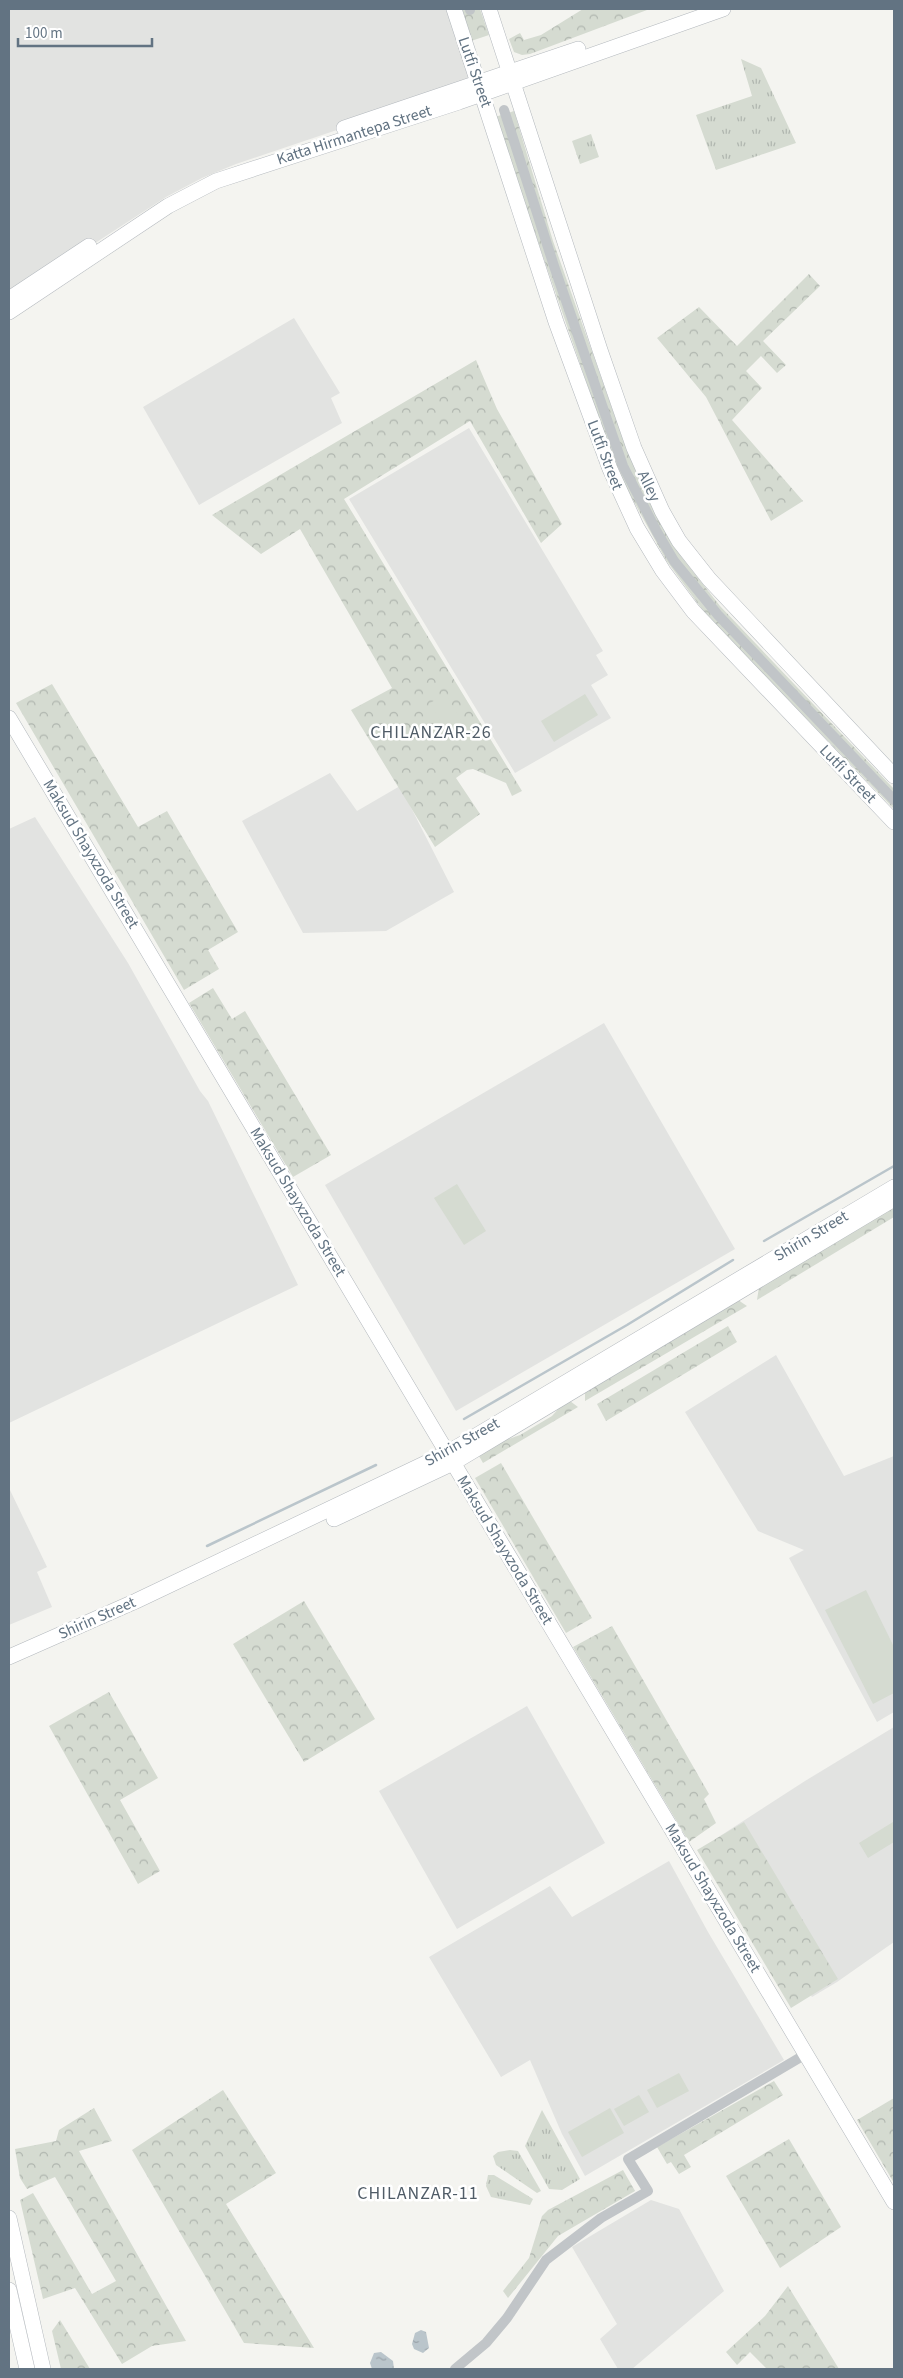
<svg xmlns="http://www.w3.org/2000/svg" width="903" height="2378" font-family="'Source Sans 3',sans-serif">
  <defs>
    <pattern id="grass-tufts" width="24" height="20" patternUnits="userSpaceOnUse" patternTransform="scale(1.25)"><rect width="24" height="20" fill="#d5dbd1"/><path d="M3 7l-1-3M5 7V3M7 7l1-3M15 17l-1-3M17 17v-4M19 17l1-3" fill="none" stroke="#b0b6af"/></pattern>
    <pattern id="forest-crowns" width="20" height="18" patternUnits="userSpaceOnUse" patternTransform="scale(1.25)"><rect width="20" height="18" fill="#d5dbd1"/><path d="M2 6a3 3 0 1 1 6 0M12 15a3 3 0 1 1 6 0" fill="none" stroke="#b0b6af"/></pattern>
    <pattern id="water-ripples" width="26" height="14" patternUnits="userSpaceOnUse" patternTransform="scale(1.25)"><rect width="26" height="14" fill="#bac5cb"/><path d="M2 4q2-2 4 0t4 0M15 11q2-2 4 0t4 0" fill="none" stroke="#9ba4aa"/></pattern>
  </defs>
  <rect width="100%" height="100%" fill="#f4f4f0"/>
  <!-- built -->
  <g fill="#e2e3e1">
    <polygon points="9,9 454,9 479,82 236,164 202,178 166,197 9,299"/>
    <polygon points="294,318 340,393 331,398 342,423 199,505 143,407"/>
    <polygon points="469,428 603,651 596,655 608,675 591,685 611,718 515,773 349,499"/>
    <polygon points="330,773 357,811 400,786 454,892 386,931 303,933 242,821"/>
    <polygon points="35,817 128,963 200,1091 208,1101 298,1285 9,1423 9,829"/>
    <polygon points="604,1023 735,1249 456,1411 325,1185"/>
    <polygon points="776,1355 844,1476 894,1456 894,1712 877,1722 789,1558 804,1550 758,1531 685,1412"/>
    <polygon points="9,1488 47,1567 37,1572 52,1607 9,1625"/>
    <polygon points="527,1706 605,1843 457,1929 379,1791"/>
    <polygon points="894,1727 894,1942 837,1982 812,1997 717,1838 805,1781"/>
    <polygon points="669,1861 708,1932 784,2060 585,2176 562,2134 530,2060 501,2077 429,1957 550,1886 572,1917"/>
    <polygon points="651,2200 679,2209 724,2291 632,2369 618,2369 600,2339 617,2324 572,2247"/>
  </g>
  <!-- grass -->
  <g fill="url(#grass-tufts)">
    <polygon points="741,59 761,68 796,143 716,170 696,115 752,96"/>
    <polygon points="591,134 599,157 580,164 572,141"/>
    <polygon points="542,2110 580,2179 562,2190 549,2189 525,2146"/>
    <polygon points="510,2150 518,2151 541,2191 537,2193 496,2165 493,2156 498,2152"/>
    <polygon points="488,2175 494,2175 533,2199 530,2205 491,2197 486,2186"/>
  </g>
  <!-- forest -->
  <g fill="url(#forest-crowns)">
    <polygon points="460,9 480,9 489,35 471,41"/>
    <polygon points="583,9 647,10 530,54 522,55 514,52 509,39 520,33 524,40 541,35"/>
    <polygon points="514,111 553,241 613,411 640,482 664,530 680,555 720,606 894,789 894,809 707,616 666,560 617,471 495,117"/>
    <polygon points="809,274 820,286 763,341 786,365 777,373 761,356 746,371 762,388 732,420 803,501 771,521 706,397 657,338 699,307 737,346"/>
    <polygon points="476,360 497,409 562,524 541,543 470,421 344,499 522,791 512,796 506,783 473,769 467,770 456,778 480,814 435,847 351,710 392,688 300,529 261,554 212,515"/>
    <polygon points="52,684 138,827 167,811 238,932 208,950 219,969 184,990 16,703"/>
    <polygon points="213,988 232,1019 245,1011 331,1155 293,1177 189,1003"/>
    <polygon points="894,1205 894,1217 757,1300 759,1287"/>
    <polygon points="738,1300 747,1306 585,1401 585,1392"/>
    <polygon points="728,1326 737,1342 606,1421 597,1404"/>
    <polygon points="570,1401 578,1407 483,1463 479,1456 503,1441 520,1435 552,1416 560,1407"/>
    <polygon points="501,1463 592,1618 566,1633 475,1478"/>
    <polygon points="304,1601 375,1719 304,1762 233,1644"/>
    <polygon points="612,1626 709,1794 704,1799 716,1823 689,1842 573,1647"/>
    <polygon points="109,1692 158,1778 120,1800 160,1871 138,1884 49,1726"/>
    <polygon points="744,1822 838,1979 791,2008 697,1850"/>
    <polygon points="774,2081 783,2095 684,2155 691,2167 679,2174 671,2162 667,2164 657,2147"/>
    <polygon points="223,2090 276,2173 226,2204 314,2348 244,2343 132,2150"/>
    <polygon points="894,2098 894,2183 857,2120"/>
    <polygon points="94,2108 112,2141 79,2151 186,2341 152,2346 122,2364 75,2288 43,2299 20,2200 33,2193 92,2294 116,2281 55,2177 27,2189 20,2178 15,2149 56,2141 59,2130"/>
    <polygon points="789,2139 841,2227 780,2268 726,2176"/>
    <polygon points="623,2170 635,2191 558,2236 508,2298 503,2291 529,2258 542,2216 548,2210"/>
    <polygon points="788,2286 839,2369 767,2369 750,2352 737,2365 726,2352 765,2316"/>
    <polygon points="60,2320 90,2369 61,2369 52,2331"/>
  </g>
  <!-- pitch -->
  <g fill="#d5dbd1">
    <polygon points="446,694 466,729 450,738 430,703"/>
    <polygon points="585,694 598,715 554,742 541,721"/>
    <polygon points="457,1184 486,1231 464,1245 434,1198"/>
    <polygon points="866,1590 894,1647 894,1693 873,1704 825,1610"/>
    <polygon points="893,1822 894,1842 868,1858 859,1843"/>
    <polygon points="679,2073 689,2091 657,2108 647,2090"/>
    <polygon points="639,2095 649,2112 624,2126 614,2109"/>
    <polygon points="610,2108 624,2133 582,2157 568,2132"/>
  </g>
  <!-- water -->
  <g fill="url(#water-ripples)">
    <polygon points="421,2330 426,2332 429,2348 423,2353 414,2349 412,2344 415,2333"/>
    <polygon points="381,2352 393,2361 394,2369 372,2369 370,2363 374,2353"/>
  </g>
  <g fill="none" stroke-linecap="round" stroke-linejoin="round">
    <!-- stream -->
    <g stroke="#bac5cb" stroke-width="2.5">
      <polyline points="764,1241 894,1166"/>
      <polyline points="464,1419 627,1325 733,1260"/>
      <polyline points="207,1546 376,1465"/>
    </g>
    <!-- secondary casing -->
    <g stroke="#b3b8bd" stroke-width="16">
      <g id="secondary">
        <polyline points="454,9 556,322 610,469 637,528 663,571 693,611 894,822"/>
        <polyline points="489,9 600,350 634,448 662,511 679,541 709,579 894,776"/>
        <polyline points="344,128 578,49"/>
        <polyline points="9,299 89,246"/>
        <polyline points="9,312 168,206 216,181 459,102 723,9"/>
        <polyline points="9,718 894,2202"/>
        <polyline points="334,1519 453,1463 894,1199"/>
        <polyline points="9,1657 136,1601 447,1453 894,1187"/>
        <polyline points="9,2218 43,2369"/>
        <polyline points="9,2290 27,2369"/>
      </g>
    </g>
    <!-- street -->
    <g stroke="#c1c5c8" stroke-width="10">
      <polyline points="470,9 470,10"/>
      <polyline points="504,110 554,266 623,466 657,532 674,561 718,615 894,800"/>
      <polyline points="455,2369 486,2343 507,2318 546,2260 601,2218 648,2191 628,2159 806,2054"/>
    </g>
    <!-- secondary -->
    <use href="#secondary" stroke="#fff" stroke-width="15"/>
  </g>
  <g text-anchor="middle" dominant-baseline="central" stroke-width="5" stroke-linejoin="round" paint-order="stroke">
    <!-- street labels -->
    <g font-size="16" fill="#627382" stroke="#fff">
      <text transform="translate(475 72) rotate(71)">Lutfi Street</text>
      <text transform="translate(354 135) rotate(-18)">Katta Hirmаntepa Street</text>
      <text transform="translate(605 455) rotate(69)">Lutfi Street</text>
      <text transform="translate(649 486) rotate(64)">Alley</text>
      <text transform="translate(848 774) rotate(46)">Lutfi Street</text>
      <text transform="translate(91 854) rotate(59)">Maksud Shayxzoda Street</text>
      <text transform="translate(298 1202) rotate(59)">Maksud Shayxzoda Street</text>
      <text transform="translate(811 1236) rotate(-31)">Shirin Street</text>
      <text transform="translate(462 1442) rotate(-29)">Shirin Street</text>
      <text transform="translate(505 1550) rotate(59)">Maksud Shayxzoda Street</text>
      <text transform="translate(97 1618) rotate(-24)">Shirin Street</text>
      <text transform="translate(713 1898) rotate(59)">Maksud Shayxzoda Street</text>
    </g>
    <!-- neighbourhood labels -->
    <g font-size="18" letter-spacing="1" fill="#505c67" stroke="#fff">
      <text x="431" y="732">CHILANZAR-26</text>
      <text x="418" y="2193">CHILANZAR-11</text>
    </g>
  </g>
  <!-- border -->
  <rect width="903" height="2378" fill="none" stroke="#627382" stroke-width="20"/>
  <!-- scale -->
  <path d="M18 38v8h134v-8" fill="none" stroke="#627382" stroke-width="2.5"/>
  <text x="25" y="38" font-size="15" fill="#627382" stroke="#ffffff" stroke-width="4" paint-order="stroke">100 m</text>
</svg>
